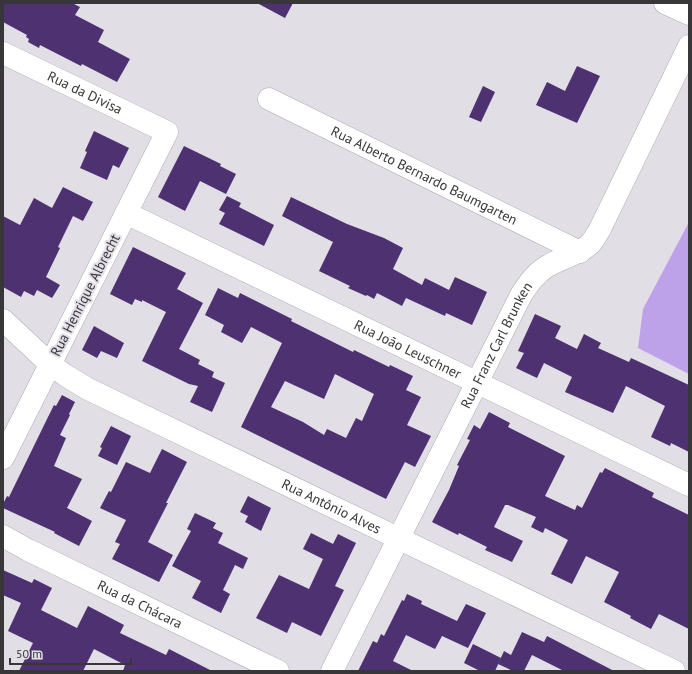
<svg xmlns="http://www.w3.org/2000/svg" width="692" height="674" font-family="'PT Sans',sans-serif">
  <rect width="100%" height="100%" fill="#e1dee6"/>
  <!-- green -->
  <polygon fill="#bda2e9" points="689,222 689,374 638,348 643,309"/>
  <!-- building -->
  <g fill="#4d3171" fill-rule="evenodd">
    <polygon points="3,3 72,3 80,7 75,15 104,30 98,42 130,59 117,82 82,64 81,66 40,45 39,48 28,42 29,39 26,37 27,35 3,22"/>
    <polygon points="257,3 293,3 285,18"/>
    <polygon points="577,66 600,76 577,123 536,105 547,82 565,91"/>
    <polygon points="483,86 495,92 481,122 469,117"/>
    <polygon points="94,131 129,148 119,168 113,165 107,180 80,168 87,152 85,151"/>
    <polygon points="184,146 221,164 220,166 236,174 226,194 200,181 185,211 158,197"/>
    <polygon points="63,187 93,202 83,221 73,216 58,247 60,248 46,277 60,285 52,298 37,290 34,296 24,291 21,297 3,287 3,216 20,225 34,198 52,208"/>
    <polygon points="227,196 241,203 239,207 274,225 264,246 219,224 225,213 219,210"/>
    <polygon points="291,197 347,224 384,238 403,248 393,269 422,285 425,278 449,290 455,277 487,292 472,325 446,313 445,316 406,298 402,306 377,293 374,299 367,295 366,296 348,288 350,286 319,271 333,242 282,216"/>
    <polygon points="133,247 186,273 177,289 203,303 179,349 200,360 198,364 214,372 212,377 225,383 212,412 190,402 198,386 189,384 142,361 166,312 142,300 142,302 135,299 132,305 110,294"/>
    <path d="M218,288L238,298L240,293L292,319L291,321L353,352L354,350L389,367L390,365L413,376L406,390L421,397L407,425L431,436L415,467L405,462L386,499L241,427L282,343L251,327L242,343L221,332L224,325L205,315ZM335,374L374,394L362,421L356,418L346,438L327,429L324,435L303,422L271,407L285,381L324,399Z"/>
    <polygon points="535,314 561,326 555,338 577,349 584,334 601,343 598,348 629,362 631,358 689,385 689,452 671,443 670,446 651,437 665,406 626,386 613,413 565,392 572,377 544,363 537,378 516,368 524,353 518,351"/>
    <polygon points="94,326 124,343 117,358 101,351 97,358 82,350"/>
    <polygon points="62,395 75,402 69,414 70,415 60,435 66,438 54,466 82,479 67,508 92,521 79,546 54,533 55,532 3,508 3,504 7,496 9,497 48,417 54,405 56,406"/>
    <polygon points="489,412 510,423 508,427 565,456 545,496 575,510 577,505 582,508 600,472 602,473 605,468 654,493 652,497 689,515 689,629 659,614 651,629 630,618 631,616 604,602 619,572 586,556 572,584 551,574 568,540 545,528 543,533 531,527 536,517 508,505 505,505 494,527 523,541 512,562 485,550 487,547 459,533 458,535 432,522 449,490 459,466 457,465 470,440 467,439 474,425 480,429"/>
    <polygon points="111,426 131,436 117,465 98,456 102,448 100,447"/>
    <polygon points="162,449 187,462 166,503 168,503 148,542 173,555 159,582 112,559 120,544 115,542 126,520 100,508 109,491 111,492 126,462 150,473"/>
    <polygon points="248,496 271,508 261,531 245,522 248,516 240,512"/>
    <polygon points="195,513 216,523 213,528 223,533 218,543 248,558 243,569 235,565 223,590 230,594 221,613 192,598 201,581 172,566 191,531 187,529"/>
    <polygon points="311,533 333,544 338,534 356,543 335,586 344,590 321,636 292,622 287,633 256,618 279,575 309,589 323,559 303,549"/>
    <polygon points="3,570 32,583 34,579 52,588 41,610 77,628 88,606 124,625 120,633 166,655 169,649 212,671 123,671 125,665 94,649 83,671 19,671 33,643 8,631 21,603 3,595"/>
    <polygon points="407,594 422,601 421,604 457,621 466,604 486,613 468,648 442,636 435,649 406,635 393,661 413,671 358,671 373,641 377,643 381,634 384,636 402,600 404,601"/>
    <polygon points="522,632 544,642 547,636 614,671 564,671 532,655 524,671 513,671 498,664 504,651 511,655"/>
    <polygon points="473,644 501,658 495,671 480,671 464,663"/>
  </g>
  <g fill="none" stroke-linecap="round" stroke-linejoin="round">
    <!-- minor casing -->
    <g stroke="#aeacb3" stroke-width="23">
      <g id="minor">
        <polyline points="665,3 689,14"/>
        <path id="s1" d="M3,53L167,132L3,458"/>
        <path id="s2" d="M269,99L580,252"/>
        <path id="s3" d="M126,213L689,485"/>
        <path id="s4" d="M3,320L50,364L65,375L88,389L674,671"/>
        <path id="s5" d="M3,536L28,550L278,671"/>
        <path id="s6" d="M332,671L521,295C528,284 535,274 546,267C560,258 578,255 590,244C594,240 596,235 599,231L689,46"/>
      </g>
    </g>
    <!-- minor -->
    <use href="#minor" stroke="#fff" stroke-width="22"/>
  </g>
  <g text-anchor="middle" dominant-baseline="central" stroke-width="4" stroke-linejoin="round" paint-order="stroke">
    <!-- street labels -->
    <g font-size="14" fill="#373639" stroke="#e1dee6">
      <text stroke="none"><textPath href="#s1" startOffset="91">Rua da Divisa</textPath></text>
      <text stroke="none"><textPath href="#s2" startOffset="173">Rua Alberto Bernardo Baumgarten</textPath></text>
      <text transform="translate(85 295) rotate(-63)">Rua Henrique Albrecht</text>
      <text stroke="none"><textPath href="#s6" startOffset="365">Rua Franz Carl Brunken</textPath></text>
      <text stroke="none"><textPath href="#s3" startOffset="313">Rua João Leuschner</textPath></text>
      <text stroke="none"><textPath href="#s4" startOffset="380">Rua Antônio Alves</textPath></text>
      <text stroke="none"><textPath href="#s5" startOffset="153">Rua da Chácara</textPath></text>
    </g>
  </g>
  <!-- border -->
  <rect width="692" height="674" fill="none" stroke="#373639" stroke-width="8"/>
  <!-- scale -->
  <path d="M10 658v6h121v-6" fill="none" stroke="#373639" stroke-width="2"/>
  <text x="16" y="658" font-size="12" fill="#373639" stroke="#e1dee6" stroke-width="3" paint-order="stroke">50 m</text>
</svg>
